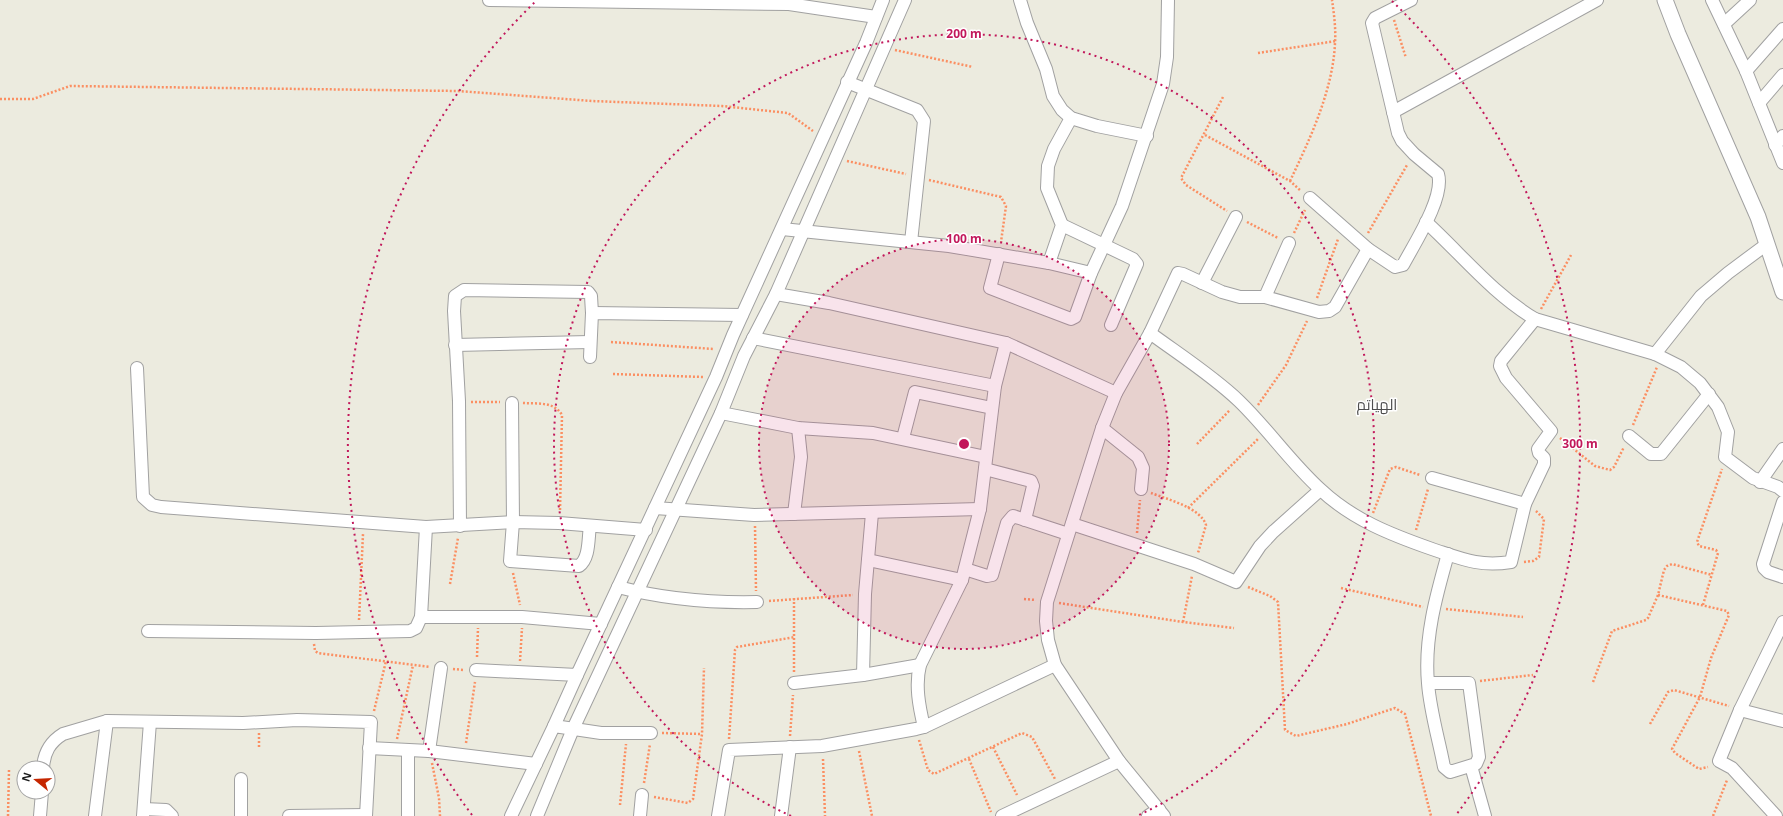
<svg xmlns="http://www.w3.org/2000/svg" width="1783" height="816" font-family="'Noto Sans',Cairo,sans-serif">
  <rect width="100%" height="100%" fill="#ecebdf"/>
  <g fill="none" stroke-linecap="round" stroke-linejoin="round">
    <!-- minor casing -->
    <g stroke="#a1a1a1" stroke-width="14">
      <g id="minor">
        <polyline points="489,0 789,4 876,17"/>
        <polyline points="1020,0 1027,23 1046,69 1053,96 1062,110 1071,118 1097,126 1147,136"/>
        <polyline points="1712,0 1746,71 1783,163"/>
        <polyline points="1724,24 1750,0"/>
        <polyline points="1746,71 1783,29"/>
        <polyline points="847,82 917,110 924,121 911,242"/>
        <polyline points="1759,103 1783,75"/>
        <polyline points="1393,112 1597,0"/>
        <polyline points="1775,145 1783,136"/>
        <path d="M1310,198L1368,249L1395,267L1403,265C1414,244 1445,197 1438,174L1414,154L1402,141L1398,133L1372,23L1375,18L1411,0"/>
        <path d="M1426,222C1462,255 1493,294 1535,319L1655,354L1681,367L1700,383L1718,407L1728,432L1725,457L1753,478L1778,487L1783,491"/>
        <polyline points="1062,225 1133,259 1137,264 1111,325"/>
        <polyline points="782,229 949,246 1049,263 1091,273"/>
        <polyline points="999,254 990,288 1071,319 1075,317 1091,273 1122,206 1163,84 1167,57 1168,0"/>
        <polyline points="1049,263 1062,225 1047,188 1048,166 1054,149 1071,118"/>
        <polyline points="1202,283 1236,217"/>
        <polyline points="776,294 829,303 1006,343 1116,393"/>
        <polyline points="1265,297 1289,243"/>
        <path d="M1150,333C1180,355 1213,376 1239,401C1268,429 1291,463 1321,490C1353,520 1392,535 1432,549C1462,559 1479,567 1511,562L1525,504L1544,464V458L1539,453L1538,449L1551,431L1506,378L1500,366L1501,361L1535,319"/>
        <polyline points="753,338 995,386"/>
        <polyline points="455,345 590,342"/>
        <polyline points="1655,354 1701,296 1728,273 1767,244"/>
        <polyline points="590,357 592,313 742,315"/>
        <polyline points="137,368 143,497 152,505 161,507 426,527 513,522 559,523 646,530"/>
        <path d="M512,403L513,522L510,561L579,566C590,558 588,538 590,526"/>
        <polyline points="721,413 798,428 873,433 986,457"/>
        <polyline points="1102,428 1138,457 1143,468 1141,489"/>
        <polyline points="1629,436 1651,454 1661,454 1709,394"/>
        <polyline points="903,438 915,392 992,408"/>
        <polyline points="985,469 1031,481 1033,486 1025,520"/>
        <polyline points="1432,478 1525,504"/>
        <polyline points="1760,482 1783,449"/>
        <polyline points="1783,502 1763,564 1764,568 1768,572 1783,577"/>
        <polyline points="655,508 754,515 980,509"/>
        <polyline points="794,514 801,457 798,428"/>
        <polyline points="1072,524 1194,564 1236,582 1260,546 1273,532 1320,490"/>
        <polyline points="460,526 459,401 454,311 455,296 464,290 588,292 591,296 592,313"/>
        <polyline points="868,560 962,580"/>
        <polyline points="965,569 987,576 992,575 1007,523 1013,516 1068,534"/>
        <path d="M618,587C664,599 710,603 757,602"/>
        <polyline points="421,617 522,617 601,624"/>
        <polyline points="148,631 316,633 410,631 416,628 421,617 426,527"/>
        <polyline points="476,670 577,675 716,377 733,335 866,43 883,0"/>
        <polyline points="863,675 865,594 872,513"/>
        <polyline points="794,683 863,675 920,665"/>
        <path d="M1428,683H1469L1479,757L1476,764L1450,772L1444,767C1439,740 1430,711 1428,683C1424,639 1436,596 1448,554"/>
        <polyline points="1740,710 1783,721"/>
        <polyline points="554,726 577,675"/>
        <path d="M924,727C919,706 915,685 920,665L962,580L980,509L995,386L1006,343"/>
        <polyline points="369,748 429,751 536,764"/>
        <polyline points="408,751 408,816"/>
        <polyline points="429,751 441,668"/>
        <polyline points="1471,766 1485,816"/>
        <path d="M43,768C44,752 50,742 63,734L107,721"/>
        <polyline points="241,779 241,816"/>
        <polyline points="144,809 166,810 172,816"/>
        <polyline points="40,816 42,792"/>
        <polyline points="95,816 107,721 243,723 297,720 371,722 366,816"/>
        <polyline points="143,816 150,722"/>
        <polyline points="289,816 366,815"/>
        <polyline points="511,816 554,726 601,733 651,733"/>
        <polyline points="537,816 573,729 721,413 744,356 776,294 905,0"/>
        <polyline points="640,816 642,795"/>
        <polyline points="718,816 729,750 822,746 916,729 924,727 1055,665"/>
        <polyline points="781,816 790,747"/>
        <polyline points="1002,816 1119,761"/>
        <polyline points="1148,816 1159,809"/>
        <polyline points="1164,816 1119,761 1055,665 1048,640 1046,621 1047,602 1102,428 1116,393 1150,333 1178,273 1183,274 1222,292 1240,297 1265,297 1319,312 1329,311 1335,307 1368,249"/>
        <polyline points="1776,816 1732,768 1719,761 1740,710 1783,622"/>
      </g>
    </g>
    <!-- tertiary casing -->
    <g stroke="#a1a1a1" stroke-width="17">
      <polyline id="tertiary" points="1665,0 1678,34 1758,217 1783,292"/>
    </g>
    <!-- path -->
    <g stroke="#fb8f62" stroke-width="2.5" stroke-dasharray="2 2" stroke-linecap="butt">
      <polyline points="1394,20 1406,58"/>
      <polyline points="895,50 973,67"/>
      <polyline points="1258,53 1336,41"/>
      <polyline points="1223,97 1181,178 1186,185 1227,211"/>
      <polyline points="0,99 33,99 70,86 458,91 592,101 722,106 788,113 813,131"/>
      <polyline points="1205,135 1290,181 1301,191"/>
      <polyline points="847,161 906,174"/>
      <polyline points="929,180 1001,197 1006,206 1001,242"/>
      <path d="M1290,181C1310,139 1333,90 1335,43C1336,29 1334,14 1332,0"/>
      <polyline points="1247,222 1278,238"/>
      <polyline points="1294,233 1305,210"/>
      <polyline points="1368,233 1407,165"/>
      <polyline points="1317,298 1338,239"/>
      <polyline points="1541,309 1571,255"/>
      <polyline points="611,342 714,349"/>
      <polyline points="613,374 703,377"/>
      <polyline points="471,402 500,402"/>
      <path d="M523,403C537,404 554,401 562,415L560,511"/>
      <polyline points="1258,405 1286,365 1307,321"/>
      <polyline points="1633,425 1657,367"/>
      <polyline points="1560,438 1595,466 1610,470 1614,467 1624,447"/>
      <polyline points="1197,444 1230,410"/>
      <path d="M1151,493C1167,499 1201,508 1206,525L1198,553"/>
      <polyline points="1188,508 1258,439"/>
      <polyline points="1373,513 1390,469 1396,467 1420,475"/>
      <polyline points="755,526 756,591"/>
      <polyline points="1416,530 1428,489"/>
      <polyline points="1137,533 1140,500"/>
      <polyline points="1524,562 1533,561 1539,557 1544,519 1536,511"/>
      <polyline points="513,573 520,605"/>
      <polyline points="450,584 458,538"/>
      <polyline points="1248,587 1270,596 1278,602 1285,730 1296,736 1347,724 1395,708 1405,714 1431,816"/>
      <polyline points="1341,588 1423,607"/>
      <polyline points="1658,595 1727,611 1729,615 1711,658 1700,697 1672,749 1675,753 1699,769 1708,767"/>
      <polyline points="1024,599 1036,600"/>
      <polyline points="769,601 853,595"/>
      <polyline points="1059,603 1183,622 1234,628"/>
      <polyline points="1703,605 1718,553 1716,550 1699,546 1697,542 1722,469"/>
      <polyline points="1446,609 1523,617"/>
      <polyline points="359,620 363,534"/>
      <polyline points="1183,622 1192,576"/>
      <polyline points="314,644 315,651 318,653 430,667"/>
      <polyline points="477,657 478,628"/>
      <polyline points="520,661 522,628"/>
      <polyline points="453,669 464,670"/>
      <polyline points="794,672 794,598"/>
      <polyline points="1480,681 1533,675"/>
      <polyline points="1593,682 1612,631 1646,620 1648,618 1658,595 1664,570 1667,566 1672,564 1712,575"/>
      <polyline points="374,711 386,661"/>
      <polyline points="1650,724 1668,692 1674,690 1729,706"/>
      <polyline points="259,733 259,748"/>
      <polyline points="662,733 702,734"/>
      <polyline points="790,736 793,695"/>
      <polyline points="397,739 413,665"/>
      <polyline points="729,739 735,650 737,647 795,637"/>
      <polyline points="919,740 928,770 934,774 1022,733 1032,737 1055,779"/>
      <polyline points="466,743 475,682"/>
      <polyline points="993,747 1017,795"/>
      <polyline points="859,751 872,816"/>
      <polyline points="823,759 825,816"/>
      <polyline points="969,759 991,812"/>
      <polyline points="432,763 439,798 440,816"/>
      <polyline points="644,783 650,744"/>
      <polyline points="654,797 688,803 693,799 702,734 704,668"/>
      <polyline points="620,805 626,744"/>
      <polyline points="8,816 9,770"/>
      <polyline points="1713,816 1727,780"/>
    </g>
    <!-- minor -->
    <use href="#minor" stroke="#fff" stroke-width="12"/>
    <!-- tertiary -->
    <use href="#tertiary" stroke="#fff" stroke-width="15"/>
  </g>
  <!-- distance rings -->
  <circle cx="964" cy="444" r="205" fill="#c2185b" fill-opacity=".12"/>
  <g fill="none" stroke="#c2185b" stroke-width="2" stroke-dasharray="2 4">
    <circle cx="964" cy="444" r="205"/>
    <path d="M791 816A410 410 0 1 1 1137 816"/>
    <path d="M472 815A616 616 0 0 1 536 1M1392 1A616 616 0 0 1 1456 815"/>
  </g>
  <g text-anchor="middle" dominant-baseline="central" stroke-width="3" stroke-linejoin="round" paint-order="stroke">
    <!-- quarter labels -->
    <g font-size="15" fill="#4d4d4d" stroke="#fff">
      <text x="1377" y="404">الهياتم</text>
    </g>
  </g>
  <circle cx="964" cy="444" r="6" fill="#c2185b" stroke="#fff" stroke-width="2"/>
  <g font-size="12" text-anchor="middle" font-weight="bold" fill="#c2185b" stroke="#fff" stroke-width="3" stroke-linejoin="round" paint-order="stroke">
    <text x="964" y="38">200 m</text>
    <text x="964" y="243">100 m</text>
    <text x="1580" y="448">300 m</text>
  </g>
  <!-- north arrow -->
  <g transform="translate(36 780) rotate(288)"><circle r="19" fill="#ffffff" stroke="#a3a3a3"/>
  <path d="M0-3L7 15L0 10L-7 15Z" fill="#c52600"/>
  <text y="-6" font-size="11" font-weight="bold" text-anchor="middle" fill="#1a1a1a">N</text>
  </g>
</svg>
